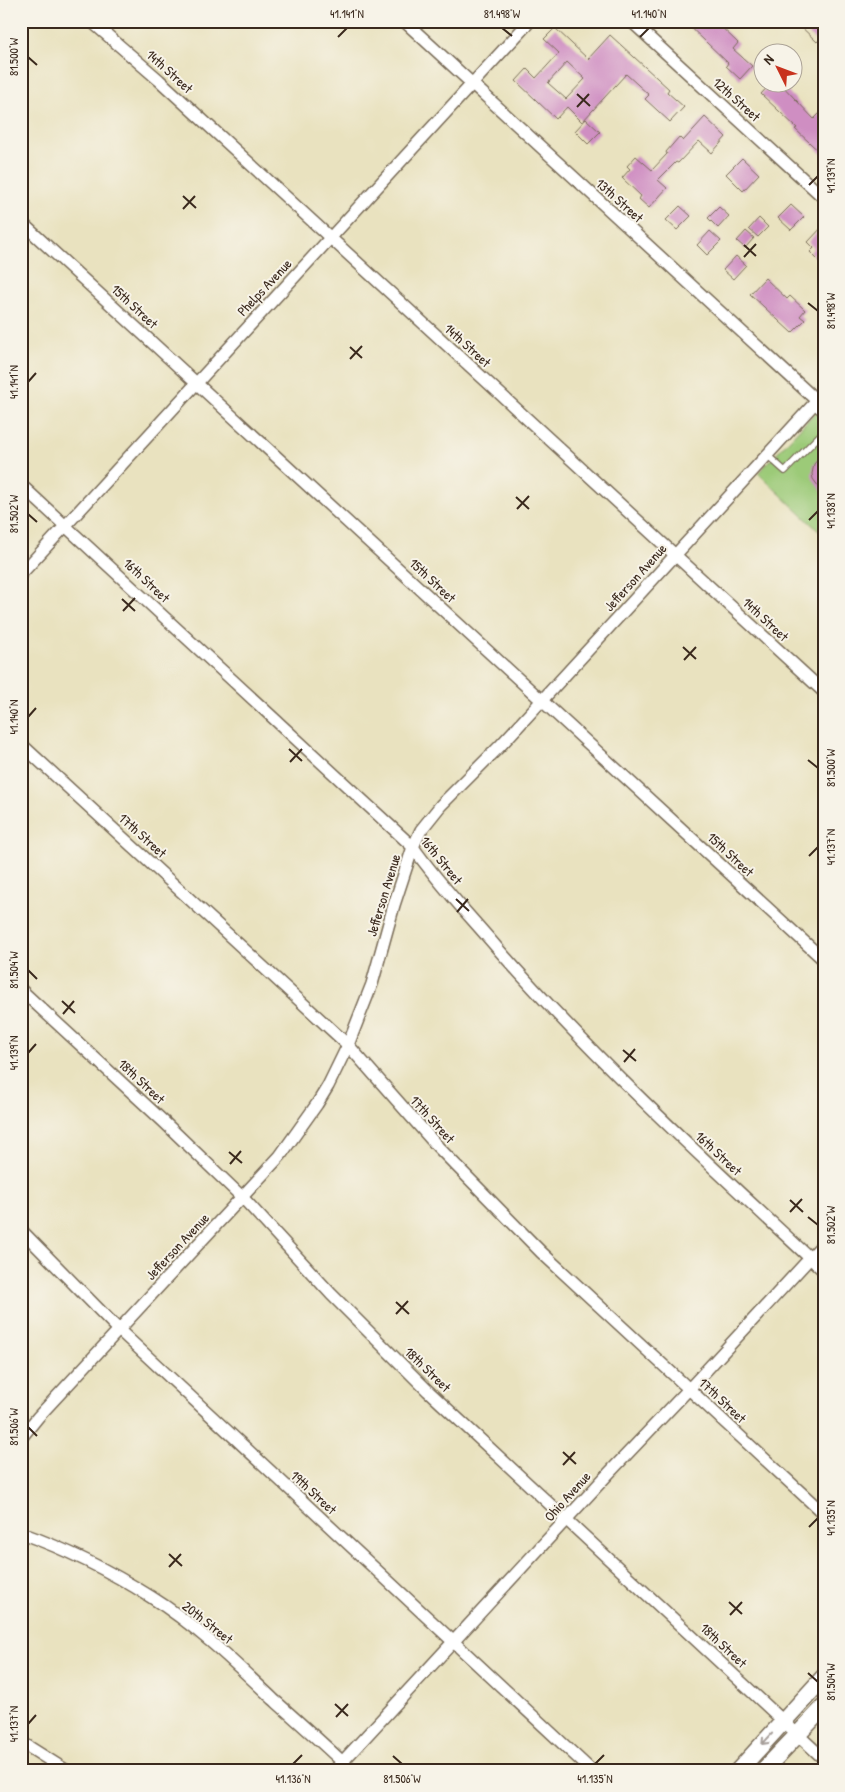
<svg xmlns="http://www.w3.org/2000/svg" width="845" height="1792" font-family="'Patrick Hand',sans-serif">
  <rect width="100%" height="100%" fill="#f7f3e8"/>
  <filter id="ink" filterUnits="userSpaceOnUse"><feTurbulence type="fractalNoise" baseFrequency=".02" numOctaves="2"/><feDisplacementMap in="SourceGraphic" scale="10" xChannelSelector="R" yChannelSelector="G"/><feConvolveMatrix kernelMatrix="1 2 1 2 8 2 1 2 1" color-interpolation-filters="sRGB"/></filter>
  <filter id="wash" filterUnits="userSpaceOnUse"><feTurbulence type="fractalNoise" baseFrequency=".0096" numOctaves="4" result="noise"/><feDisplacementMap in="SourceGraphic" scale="20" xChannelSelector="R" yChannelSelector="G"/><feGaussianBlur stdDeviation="1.12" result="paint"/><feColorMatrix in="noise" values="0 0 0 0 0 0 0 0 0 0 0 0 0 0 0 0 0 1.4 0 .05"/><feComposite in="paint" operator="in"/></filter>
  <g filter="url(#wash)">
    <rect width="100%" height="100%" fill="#e9e2bf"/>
    <!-- green -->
    <polygon fill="#9cca78" stroke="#6c7a4b" points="824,403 824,536 758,473"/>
    <g id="blocks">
      <!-- building -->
      <g fill="#cf8ec2" fill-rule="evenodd">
        <polygon points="684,21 715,21 738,43 733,49 752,66 740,79 726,66 728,63"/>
        <polygon points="795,21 824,21 824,35 817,42"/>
        <path d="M555,28L588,59L610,35L669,89L667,92L684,107L670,122L645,99L649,95L626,74L582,122L567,107L556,119L516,81L527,69L536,78L559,53L544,39ZM567,62L585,79L566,99L548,83Z"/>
        <polygon points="772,82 779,82 814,119 824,109 824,156 795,129 797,128 761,94"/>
        <polygon points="705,117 726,137 712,153 699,141 678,163 676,162 658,180 667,188 649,208 639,199 641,196 622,178 630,169 627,166 636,156 652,170 667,154 666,152 679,137 683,141"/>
        <polygon points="586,119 600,132 588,144 575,131"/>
        <polygon points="742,158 759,174 743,191 726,174"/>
        <polygon points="791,205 804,217 791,230 778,218"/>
        <polygon points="680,206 691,216 677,230 666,220"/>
        <polygon points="719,207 729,216 718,228 708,218"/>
        <polygon points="759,218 768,227 758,237 749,229"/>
        <polygon points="824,225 824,266 810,252 814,248 808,242"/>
        <polygon points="710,231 721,241 707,255 697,245"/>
        <polygon points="746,231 754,238 745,248 737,241"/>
        <polygon points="736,256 746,265 733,279 723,270"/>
        <polygon points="765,278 787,299 790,296 805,310 800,316 805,320 792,333 750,294"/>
        <polygon points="824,452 824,494 813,479 812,474 814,464"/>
      </g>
    </g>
  </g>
  <g filter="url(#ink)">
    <use href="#blocks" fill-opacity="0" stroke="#786a56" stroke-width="1"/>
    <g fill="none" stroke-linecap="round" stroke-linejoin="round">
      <!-- lane casing -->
      <g stroke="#786a56" stroke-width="8">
        <g id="lane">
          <polyline points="813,405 824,415"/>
          <polyline points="767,455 785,471 824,431"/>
        </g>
      </g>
      <!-- street casing -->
      <g stroke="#786a56" stroke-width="14">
        <g id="street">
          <polyline points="91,21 159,80 824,692"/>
          <polyline points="404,21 817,401"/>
          <polyline points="631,21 824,198"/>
          <polyline points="21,222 824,960"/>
          <path d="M21,485L413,847C438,883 469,915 498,949C599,1064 712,1167 824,1271"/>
          <polyline points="21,574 530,21"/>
          <polyline points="21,744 348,1045 438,1147 541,1252 824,1514"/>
          <polyline points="21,990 163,1121 243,1198 331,1294 428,1391 824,1759"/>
          <polyline points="21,1230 119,1330 592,1771"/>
          <polyline points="21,1438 38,1417 280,1156 317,1104 328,1086 348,1045 372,984 394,905 413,847 421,830 441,805 500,746 824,393"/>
          <path d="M21,1533C66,1549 110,1571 151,1597C196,1625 235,1663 273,1699C300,1723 326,1746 352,1771"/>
          <polyline points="21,1742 67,1771"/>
          <polyline points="334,1771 609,1473 689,1389 824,1243"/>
        </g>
      </g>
      <!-- secondary casing -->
      <g stroke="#786a56" stroke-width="19">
        <g id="secondary">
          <polyline points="738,1771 824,1677"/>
          <polyline points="763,1771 824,1707"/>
        </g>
      </g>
      <!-- lane -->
      <use href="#lane" stroke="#fff" stroke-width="5.5"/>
      <!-- street -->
      <use href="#street" stroke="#fff" stroke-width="11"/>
      <!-- secondary -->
      <use href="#secondary" stroke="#fff" stroke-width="16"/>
    </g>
    <!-- one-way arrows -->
    <defs><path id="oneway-shaft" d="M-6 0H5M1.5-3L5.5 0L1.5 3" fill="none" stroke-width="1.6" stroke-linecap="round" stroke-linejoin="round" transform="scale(1.25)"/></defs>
    <use stroke="#a79f9a" href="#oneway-shaft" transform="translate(767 1739) rotate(133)"/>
  </g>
  <!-- ticks -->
  <path fill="none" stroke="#3b2a1e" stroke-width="2" d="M502,28L512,36M338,37L347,28M640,37L649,28M28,57L37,65M577,94L590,106M577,107L589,94M809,185L818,176M183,196L196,208M183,209L195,196M744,245L756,256M744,257L756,244M808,303L818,311M350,347L362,358M350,359L362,346M28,382L36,373M516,497L529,509M517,509L529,496M28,514L37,522M809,520L818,511M122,599L135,611M123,611L135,598M683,647L696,659M684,660L696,647M28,717L36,708M289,749L302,761M808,760L818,768M290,762L302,749M809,856L818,847M456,899L469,911M457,912L468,899M28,970L37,979M62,1001L75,1013M63,1014L74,1001M623,1050L636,1061M28,1053L36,1044M624,1062L635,1049M229,1152L242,1163M230,1164L241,1151M790,1200L803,1212M790,1212L802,1199M808,1217L818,1225M396,1302L409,1314M396,1314L408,1301M28,1427L37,1436M563,1452L576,1464M563,1465L575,1452M809,1527L818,1518M169,1554L182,1566M169,1567L181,1554M729,1602L742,1614M730,1615L742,1602M808,1673L818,1682M335,1704L348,1716M336,1717L348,1704M28,1724L36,1715M393,1756L402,1764M293,1764L302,1755M595,1764L604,1755"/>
  <g text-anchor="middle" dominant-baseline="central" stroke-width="4" stroke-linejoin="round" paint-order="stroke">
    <!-- street labels -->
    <g font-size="14" fill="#3b2a1e" stroke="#f7f3e8">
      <text transform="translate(170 71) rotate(42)">14th Street</text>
      <text transform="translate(737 99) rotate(42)">12th Street</text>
      <text transform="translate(620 200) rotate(42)">13th Street</text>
      <text transform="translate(264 287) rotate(-47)">Phelps Avenue</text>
      <text transform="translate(135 306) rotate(43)">15th Street</text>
      <text transform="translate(468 345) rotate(42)">14th Street</text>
      <text transform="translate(635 577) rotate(-48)">Jefferson Avenue</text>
      <text transform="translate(147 580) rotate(43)">16th Street</text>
      <text transform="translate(433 580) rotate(43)">15th Street</text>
      <text transform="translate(766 619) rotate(43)">14th Street</text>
      <text transform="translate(143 835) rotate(42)">17th Street</text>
      <text transform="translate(731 854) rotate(43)">15th Street</text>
      <text transform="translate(442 860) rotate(51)">16th Street</text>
      <text transform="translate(383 895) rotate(-73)">Jefferson Avenue</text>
      <text transform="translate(142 1081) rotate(43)">18th Street</text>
      <text transform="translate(433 1119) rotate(48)">17th Street</text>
      <text transform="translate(719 1153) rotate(43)">16th Street</text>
      <text transform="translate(177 1246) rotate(-47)">Jefferson Avenue</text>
      <text transform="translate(428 1369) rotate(44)">18th Street</text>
      <text transform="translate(723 1400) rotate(43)">17th Street</text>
      <text transform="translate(314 1492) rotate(43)">19th Street</text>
      <text transform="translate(567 1496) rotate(-48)">Ohio Avenue</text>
      <text transform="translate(208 1622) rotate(38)">20th Street</text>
      <text transform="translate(724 1645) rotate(43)">18th Street</text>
    </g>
  </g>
  <!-- margin -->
  <rect width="845" height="1792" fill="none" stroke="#f7f3e8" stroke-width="55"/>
  <!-- north arrow -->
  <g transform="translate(778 68) rotate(312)"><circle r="24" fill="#f7f3e8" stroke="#aca397"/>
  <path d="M0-4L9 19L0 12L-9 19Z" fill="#c8321e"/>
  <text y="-8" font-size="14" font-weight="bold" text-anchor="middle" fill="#3b2a1e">N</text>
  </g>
  <rect x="28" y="28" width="790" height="1736" fill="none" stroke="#3b2a1e" stroke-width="2"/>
  <g font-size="12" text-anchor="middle" fill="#3b2a1e">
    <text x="347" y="18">41.141°N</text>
    <text x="502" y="18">81.498°W</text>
    <text x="649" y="18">41.140°N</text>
    <text transform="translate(14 57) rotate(-90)" y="4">81.500°W</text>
    <text transform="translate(831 176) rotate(-90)" y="4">41.139°N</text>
    <text transform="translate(831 311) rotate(-90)" y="4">81.498°W</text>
    <text transform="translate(14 382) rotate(-90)" y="4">41.141°N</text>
    <text transform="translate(831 511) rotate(-90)" y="4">41.138°N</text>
    <text transform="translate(14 514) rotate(-90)" y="4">81.502°W</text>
    <text transform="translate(14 717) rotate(-90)" y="4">41.140°N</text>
    <text transform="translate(831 768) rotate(-90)" y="4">81.500°W</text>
    <text transform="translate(831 847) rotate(-90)" y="4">41.137°N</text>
    <text transform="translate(14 970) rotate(-90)" y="4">81.504°W</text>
    <text transform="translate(14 1053) rotate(-90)" y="4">41.139°N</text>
    <text transform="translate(831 1225) rotate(-90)" y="4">81.502°W</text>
    <text transform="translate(14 1427) rotate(-90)" y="4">81.506°W</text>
    <text transform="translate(831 1518) rotate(-90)" y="4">41.135°N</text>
    <text transform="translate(831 1682) rotate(-90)" y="4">81.504°W</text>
    <text transform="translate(14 1724) rotate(-90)" y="4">41.137°N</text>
    <text x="293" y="1783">41.136°N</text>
    <text x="402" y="1783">81.506°W</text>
    <text x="595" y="1783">41.135°N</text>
  </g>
</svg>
